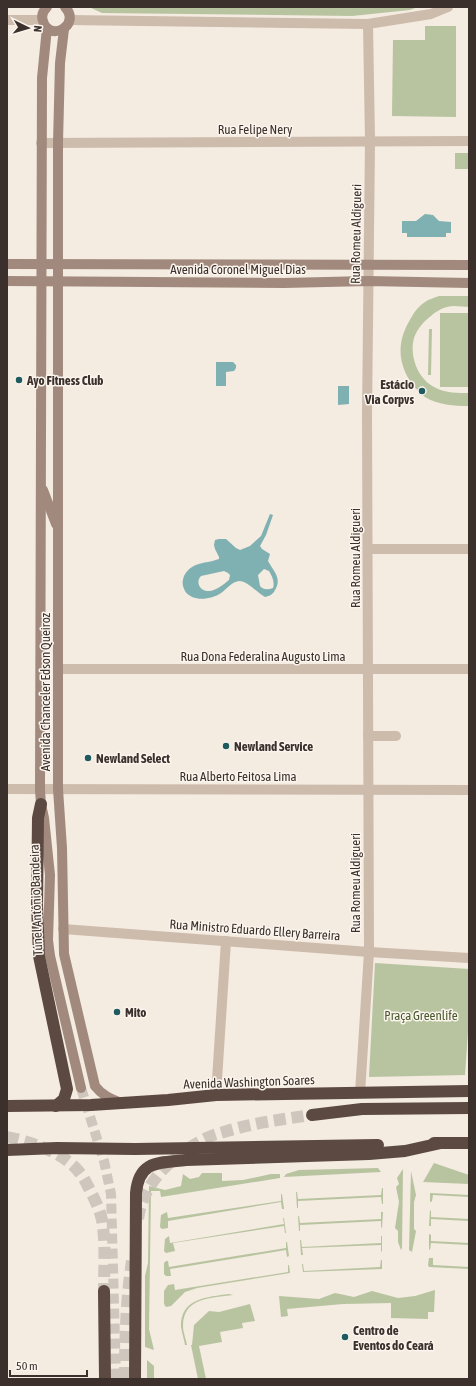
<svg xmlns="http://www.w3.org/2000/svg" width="476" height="1386" font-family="'Asap Condensed',sans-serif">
  <rect width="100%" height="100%" fill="#f4ebe1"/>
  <!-- green -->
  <g fill="#b8c4a0">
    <polygon points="89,7 418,7 410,10 352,16 102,13"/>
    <polygon points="425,26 456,26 456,117 392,116 393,40 425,40"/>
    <rect x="455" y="153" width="14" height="16"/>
    <path d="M439,296H469V307C462,307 454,305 447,307C442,308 435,312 431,316C424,321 417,329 414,338C409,356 418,380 436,388C446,393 458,393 469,393V406C454,406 438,405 425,397C417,391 412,384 407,376C397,355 399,338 411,318C414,312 419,306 425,302C429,299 434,298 439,296Z"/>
    <rect x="440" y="313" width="29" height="74"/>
    <polygon points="429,329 432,329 431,375 428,375"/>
    <polygon points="375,963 469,969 469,1017 465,1075 369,1077"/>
    <polygon points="434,1163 469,1175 469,1184 423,1182"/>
    <polygon points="378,1168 381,1172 284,1177 286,1174 299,1170"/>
    <polygon points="403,1169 402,1248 401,1250 398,1242 398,1231 395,1228 399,1202 396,1187 399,1184 397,1178"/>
    <polygon points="411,1171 416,1195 414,1202 414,1229 416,1231 412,1252 409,1250"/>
    <polygon points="202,1173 222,1173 222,1181 243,1180 271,1174 280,1174 280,1178 161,1197 160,1191 151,1191 149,1329 154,1350 145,1347 145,1276 148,1263 149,1186 165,1190 181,1186 183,1174 190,1179 199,1177"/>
    <polygon points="382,1188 383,1188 383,1204 382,1204 381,1197 298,1201 298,1208 297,1208 296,1192 297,1192 298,1199 381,1195"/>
    <polygon points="430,1193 469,1195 469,1197 433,1195 432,1201 431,1202 430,1202"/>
    <polygon points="281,1194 282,1194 284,1209 282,1209 281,1202 168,1221 168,1228 162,1229 160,1227 161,1215 167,1212 168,1218 281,1201"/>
    <polygon points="430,1210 431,1211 431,1217 469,1219 469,1221 431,1219 431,1226 429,1226"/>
    <polygon points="381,1212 383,1212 382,1228 381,1227 381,1221 300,1225 300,1231 299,1231 298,1216 299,1216 300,1223 381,1219"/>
    <polygon points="283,1218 284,1218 286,1233 285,1233 284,1226 173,1243 175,1251 166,1253 164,1251 165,1239 169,1236 170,1243 284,1224"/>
    <polygon points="429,1234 431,1235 431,1241 469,1243 469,1245 431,1243 430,1250 429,1249"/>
    <polygon points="381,1236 382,1236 382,1252 381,1251 381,1245 302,1248 303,1255 301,1255 300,1240 301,1240 302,1247 381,1243"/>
    <polygon points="286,1242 287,1242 289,1256 287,1257 286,1250 170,1269 171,1276 166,1276 164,1274 164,1263 166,1261 168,1261 169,1267 286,1248"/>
    <polygon points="429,1258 433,1258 433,1265 469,1267 469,1269 429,1267 428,1265"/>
    <polygon points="381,1260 382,1260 382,1269 303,1272 302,1264 303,1264 304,1271 380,1267"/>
    <polygon points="288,1265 289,1265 290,1273 197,1288 185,1292 171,1306 166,1307 164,1304 164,1291 168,1285 174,1284 175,1290 288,1272"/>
    <polygon points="435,1290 434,1312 428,1312 428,1319 391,1318 391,1303 343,1304 287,1309 288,1316 281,1317 279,1296 319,1299 335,1293 354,1297 372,1291 398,1298 415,1296"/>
    <path d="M229,1294L233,1295C212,1298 183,1297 183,1326C183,1332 186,1339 187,1345H185C184,1339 182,1333 181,1327C180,1298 208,1297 229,1294Z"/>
    <polygon points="250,1304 255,1321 242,1323 243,1328 220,1332 222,1342 199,1346 206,1379 198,1379 191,1345 192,1345 194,1325 209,1311 219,1312"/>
    <polygon points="147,1360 154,1366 154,1379 147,1379"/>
  </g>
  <!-- water -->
  <g fill="#7fb0b2" fill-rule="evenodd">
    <polygon points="425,214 433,215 439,221 451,222 451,233 446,233 446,237 407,237 407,233 402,233 402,221 416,221"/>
    <polygon points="216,362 233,362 236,365 236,368 234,371 226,372 226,386 216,386"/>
    <polygon points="338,386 349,386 349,404 338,405"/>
    <path d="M270,514L273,515L266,535L260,546L262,549L270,554L268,561C274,572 282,578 275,590C273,594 270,596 265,597C257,593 248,581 239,581C231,582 227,589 221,593C211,600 192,602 185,591C182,585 182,582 184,576C192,561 206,564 219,559V557L215,549L214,545L215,540L219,539H226L236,548L240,550L250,546L261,536ZM264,569L269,571C272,576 275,582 273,588C268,590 263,590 260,586L258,575ZM224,571L228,573L230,575L229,580C224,584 216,591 209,591C200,592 195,582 201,576Z"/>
  </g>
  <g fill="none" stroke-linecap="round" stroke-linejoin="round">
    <!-- secondary-tunnel -->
    <polyline stroke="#cfc6bd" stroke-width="10" stroke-dasharray="10 5" stroke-linecap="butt" points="81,1088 104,1161 111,1194 116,1379"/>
    <!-- highway-tunnel -->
    <g stroke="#cfc6bd" stroke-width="12" stroke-dasharray="12 6" stroke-linecap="butt">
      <path d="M7,1137C31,1142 64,1152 80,1173C85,1179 88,1187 92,1194C96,1202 100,1211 102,1220C106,1243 104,1268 104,1291"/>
      <path d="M138,1219C143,1181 175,1153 209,1137C215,1134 221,1133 227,1131C254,1123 283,1119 312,1115"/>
      <path d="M125,1379C125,1340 126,1300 132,1261"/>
    </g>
    <!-- street -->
    <g stroke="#cdbbac" stroke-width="10">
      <polyline points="7,20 42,20"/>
      <polyline points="69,20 368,24 431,14 448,7"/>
      <polyline points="41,143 469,141"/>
      <polyline points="368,549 469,549"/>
      <polyline points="58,669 469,669"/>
      <polyline points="368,736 396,736"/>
      <polyline points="7,789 469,790"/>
      <polyline points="63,929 369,952 469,958"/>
      <polyline points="360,1093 369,952 367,415 370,141 368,24"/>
      <polyline points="216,1095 226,941"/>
    </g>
    <!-- secondary -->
    <g stroke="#a18a7d" stroke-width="10">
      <path d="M47,7C43,11 41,16 43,21C49,43 82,25 65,7"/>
      <polyline points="47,28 42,78 40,790 41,804 44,818 50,875 48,940 50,956 81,1088"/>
      <path d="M64,29L60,63L58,143V789L62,848L64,954L95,1086C102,1095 110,1099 121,1103"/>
      <polyline points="7,264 469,265"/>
      <polyline points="7,281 284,283 368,281 469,283"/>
      <polyline points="43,490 56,524"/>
    </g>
    <!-- highway -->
    <g stroke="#5c4a42" stroke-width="12">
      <polyline points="41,804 38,818 37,905 39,956 67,1089 64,1099 56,1106"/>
      <polyline points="7,1106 91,1105 168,1100 216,1095 469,1091"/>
      <polyline points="312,1115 362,1109 469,1108"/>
      <polyline points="434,1143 469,1143"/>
      <polyline points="7,1150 57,1148 135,1149 378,1145"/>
      <polyline points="104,1291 105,1379"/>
      <path d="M135,1379L136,1193C139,1160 159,1163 186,1160L369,1154L405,1151L441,1143"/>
    </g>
  </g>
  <!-- markers -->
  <g fill="#1f5a5e" stroke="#fbf5ee" stroke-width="1.5">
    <circle cx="19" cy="380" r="4"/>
    <circle cx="422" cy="391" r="4"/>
    <circle cx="226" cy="746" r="4"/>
    <circle cx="88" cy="758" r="4"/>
    <circle cx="117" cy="1012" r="4"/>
    <circle cx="345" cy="1337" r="4"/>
  </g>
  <g text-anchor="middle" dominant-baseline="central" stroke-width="3" stroke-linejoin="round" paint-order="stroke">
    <!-- street labels -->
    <g font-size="13" fill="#3b302b" stroke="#fbf5ee">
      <text x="255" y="129">Rua Felipe Nery</text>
      <text transform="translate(356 234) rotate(-89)">Rua Romeu Aldigueri</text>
      <text x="238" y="269">Avenida Coronel Miguel Dias</text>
      <text transform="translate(355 558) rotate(-90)">Rua Romeu Aldigueri</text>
      <text x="263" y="656">Rua Dona Federalina Augusto Lima</text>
      <text transform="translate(45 692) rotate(-90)">Avenida Chanceler Edson Queiroz</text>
      <text x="238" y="776">Rua Alberto Feitosa Lima</text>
      <text transform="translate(355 883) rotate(-90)">Rua Romeu Aldigueri</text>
      <text transform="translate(36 900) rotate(-92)">Túnel Antônio Bandeira</text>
      <text transform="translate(255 930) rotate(4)">Rua Ministro Eduardo Ellery Barreira</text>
      <text transform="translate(249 1082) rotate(-2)">Avenida Washington Soares</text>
    </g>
    <!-- poi labels -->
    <g font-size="13" font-weight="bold" fill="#3b302b" stroke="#fbf5ee" text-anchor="start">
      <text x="27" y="380">Ayo Fitness Club</text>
      <text x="414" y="384" text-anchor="end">Estácio<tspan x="414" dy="15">Via Corpvs</tspan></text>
      <text x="234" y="746">Newland Service</text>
      <text x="96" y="758">Newland Select</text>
      <text x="125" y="1012">Mito</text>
      <text x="353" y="1330">Centro de<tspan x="353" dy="15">Eventos do Ceará</tspan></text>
    </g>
    <!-- park labels -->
    <g font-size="13" fill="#4a5a2e" stroke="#fbf5ee">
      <text x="421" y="1015">Praça Greenlife</text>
    </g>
  </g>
  <!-- border -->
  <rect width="476" height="1386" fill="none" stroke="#3b302b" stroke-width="16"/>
  <!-- north arrow -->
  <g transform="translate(28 28) rotate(95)" stroke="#fbf5ee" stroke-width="3" paint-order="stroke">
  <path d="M0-3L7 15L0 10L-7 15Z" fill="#3b302b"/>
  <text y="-6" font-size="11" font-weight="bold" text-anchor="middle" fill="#3b302b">N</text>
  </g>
  <!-- scale -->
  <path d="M10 1370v6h77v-6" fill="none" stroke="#3b302b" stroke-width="2"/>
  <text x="16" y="1370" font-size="12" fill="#3b302b" stroke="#fbf5ee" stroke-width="3" paint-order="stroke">50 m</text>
</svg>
